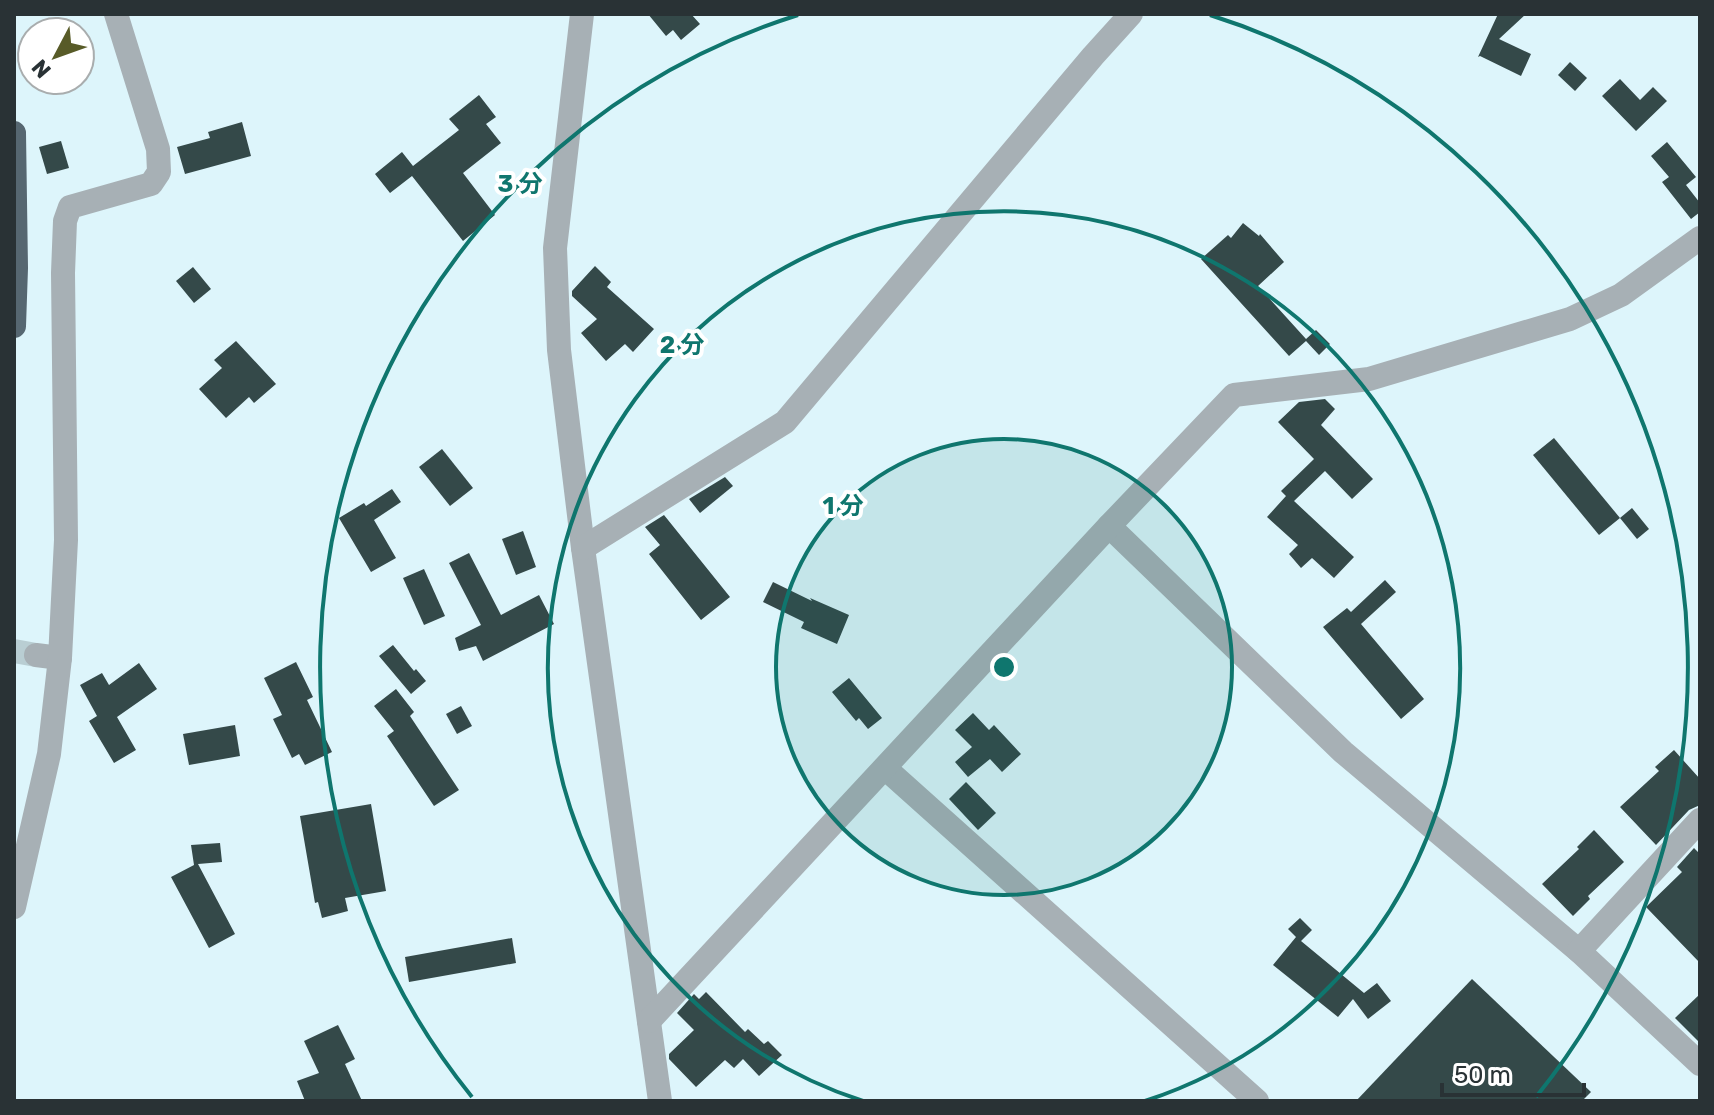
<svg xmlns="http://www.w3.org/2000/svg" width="1714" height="1115" font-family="Rubik,'Noto Sans JP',sans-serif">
  <rect width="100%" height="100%" fill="#ddf5fb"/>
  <!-- building -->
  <g fill="#344949">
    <polygon points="648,14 691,14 700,24 681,40 673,30 666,36"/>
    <polygon points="1498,14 1526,14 1499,39 1531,54 1521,76 1480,56 1478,57"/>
    <polygon points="1570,62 1587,78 1575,91 1558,75"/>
    <polygon points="1620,79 1640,100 1653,87 1667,101 1636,131 1602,96"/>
    <polygon points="479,95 496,117 486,124 501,143 463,173 495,215 463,241 412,176 390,193 375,174 402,152 413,166 459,130 449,119"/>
    <polygon points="242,122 251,156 185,174 177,147 210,138 208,132"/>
    <polygon points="61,141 69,168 47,174 39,147"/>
    <polygon points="1667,142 1696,177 1686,185 1700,203 1700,212 1691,219 1662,182 1669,177 1651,156"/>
    <polygon points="1243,223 1259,236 1260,234 1284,262 1258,286 1306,339 1316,330 1330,344 1319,355 1306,341 1289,356 1201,259 1228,235 1231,238"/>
    <polygon points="595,266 611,282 607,287 654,329 633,352 625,344 606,361 581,333 597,319 572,296 572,291"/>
    <polygon points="193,267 211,289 194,303 176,281"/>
    <polygon points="236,341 276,384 254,403 249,397 226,418 199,389 222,368 214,360"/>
    <polygon points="1325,399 1335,409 1321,425 1373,479 1352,499 1325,471 1294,501 1354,557 1334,578 1312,558 1301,568 1289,554 1298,545 1267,517 1286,496 1281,491 1314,459 1278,422 1299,402"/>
    <polygon points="1554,438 1620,518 1599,535 1533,455"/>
    <polygon points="442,449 473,488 450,506 419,467"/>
    <polygon points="725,477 733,486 700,513 689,499"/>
    <polygon points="392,489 401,502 374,520 396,558 371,572 339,518 364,503 366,506"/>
    <polygon points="1632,508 1649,529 1637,539 1620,518"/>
    <polygon points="664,515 730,597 701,620 649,554 660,545 645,527"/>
    <polygon points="523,531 536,567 516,575 502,539"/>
    <polygon points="469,553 501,615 539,595 554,624 483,661 476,646 459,651 455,638 481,625 449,563"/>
    <polygon points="424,569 445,616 424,625 403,578"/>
    <polygon points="1385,580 1396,592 1361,624 1424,699 1401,719 1323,627 1347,608 1351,612"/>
    <polygon points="773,582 812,601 810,598 849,615 837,644 801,628 804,622 763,602"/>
    <polygon points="393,645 414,671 416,669 426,681 411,694 379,656"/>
    <polygon points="296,662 313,697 307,700 332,752 305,765 299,754 292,758 273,719 282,715 264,678"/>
    <polygon points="139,663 157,689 117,717 136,750 114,763 89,721 97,716 80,685 102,673 109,685"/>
    <polygon points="849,678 882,718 868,729 859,718 856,721 832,692"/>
    <polygon points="396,689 414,712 410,716 459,790 434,806 387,736 394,731 374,706"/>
    <polygon points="461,706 472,726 457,734 446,714"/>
    <polygon points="973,713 989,730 994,725 1021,754 1002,772 990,759 968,777 955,762 972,747 955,730"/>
    <polygon points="235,725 240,756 189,765 183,734"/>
    <polygon points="1674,750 1700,779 1700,805 1689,810 1656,845 1620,807 1659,771 1655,767"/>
    <polygon points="966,782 996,813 978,830 949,799"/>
    <polygon points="371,804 386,891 345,898 348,911 322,918 318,902 315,903 300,816"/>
    <polygon points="1594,830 1624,862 1588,896 1590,899 1573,916 1542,884 1579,849 1577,847"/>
    <polygon points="220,843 222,862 198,864 235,934 209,948 171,877 194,865 191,845"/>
    <polygon points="1694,848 1700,854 1700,963 1646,907 1682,872 1677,867"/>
    <polygon points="1300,918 1312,930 1301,941 1364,993 1377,983 1391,1001 1368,1019 1353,999 1338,1017 1273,965 1296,937 1288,929"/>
    <polygon points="512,938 516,963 409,982 405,957"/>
    <polygon points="1472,979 1591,1092 1582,1101 1356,1101"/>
    <polygon points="706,992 745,1032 748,1029 764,1044 768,1041 782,1055 759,1076 743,1059 734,1068 725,1060 696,1087 669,1059 669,1054 694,1030 677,1013 694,994 699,999"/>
    <polygon points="1700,994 1700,1043 1675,1018"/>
    <polygon points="338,1025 355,1059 345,1064 362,1101 305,1101 297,1081 319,1073 304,1041"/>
  </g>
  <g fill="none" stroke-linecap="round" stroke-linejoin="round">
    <!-- minor-tunnel -->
    <polyline stroke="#b9ced3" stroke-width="24" stroke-dasharray="24 12" stroke-linecap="butt" points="14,651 36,655"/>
    <!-- minor -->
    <g stroke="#a7b0b5" stroke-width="24">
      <polyline points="582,14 555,248 559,350 583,548 660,1101"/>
      <polyline points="1109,526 1343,752 1579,951 1700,1064"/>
      <polyline points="583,548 785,422 1093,56 1131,14"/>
      <polyline points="36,655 60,658"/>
      <polyline points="885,768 1257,1101"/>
      <polyline points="14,907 49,754 60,658 66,540 63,273 65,221 70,207 151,184 159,172 158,149 116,14"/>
      <polyline points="1579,951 1700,820"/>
      <polyline points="649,1021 1109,526 1234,395 1369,379 1570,319 1621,295 1700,238"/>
    </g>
    <!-- highway -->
    <polyline stroke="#566771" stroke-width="24" points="14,133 16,268 14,326"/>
  </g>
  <!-- distance rings -->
  <circle cx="1004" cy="667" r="228" fill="#0f766e" fill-opacity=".12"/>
  <g fill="none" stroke="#0f766e" stroke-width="4">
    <circle cx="1004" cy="667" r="228"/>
    <path d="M863 1101A456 456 0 1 1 1145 1101"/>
    <path d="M472 1097A684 684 0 0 1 798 15M1210 15A684 684 0 0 1 1536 1097"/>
  </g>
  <circle cx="1004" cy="667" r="12" fill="#0f766e" stroke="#fff" stroke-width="4"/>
  <g font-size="24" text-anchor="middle" font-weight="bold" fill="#0f766e" stroke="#fff" stroke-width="8" stroke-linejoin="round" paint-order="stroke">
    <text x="520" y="192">3 分</text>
    <text x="682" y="353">2 分</text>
    <text x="843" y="514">1 分</text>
  </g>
  <!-- border -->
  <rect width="1714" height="1115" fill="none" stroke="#293235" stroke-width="32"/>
  <!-- north arrow -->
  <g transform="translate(56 56) rotate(229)"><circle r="38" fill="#ffffff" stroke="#a9adae" stroke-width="2"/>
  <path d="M0-6L14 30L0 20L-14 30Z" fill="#585b28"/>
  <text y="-12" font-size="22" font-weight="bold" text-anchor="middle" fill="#293235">N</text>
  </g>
  <!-- scale -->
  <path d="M1442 1083v12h142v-12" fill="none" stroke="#293235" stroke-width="4"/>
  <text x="1454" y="1083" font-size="24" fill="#293235" stroke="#ffffff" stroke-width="6" paint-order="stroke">50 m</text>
</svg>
